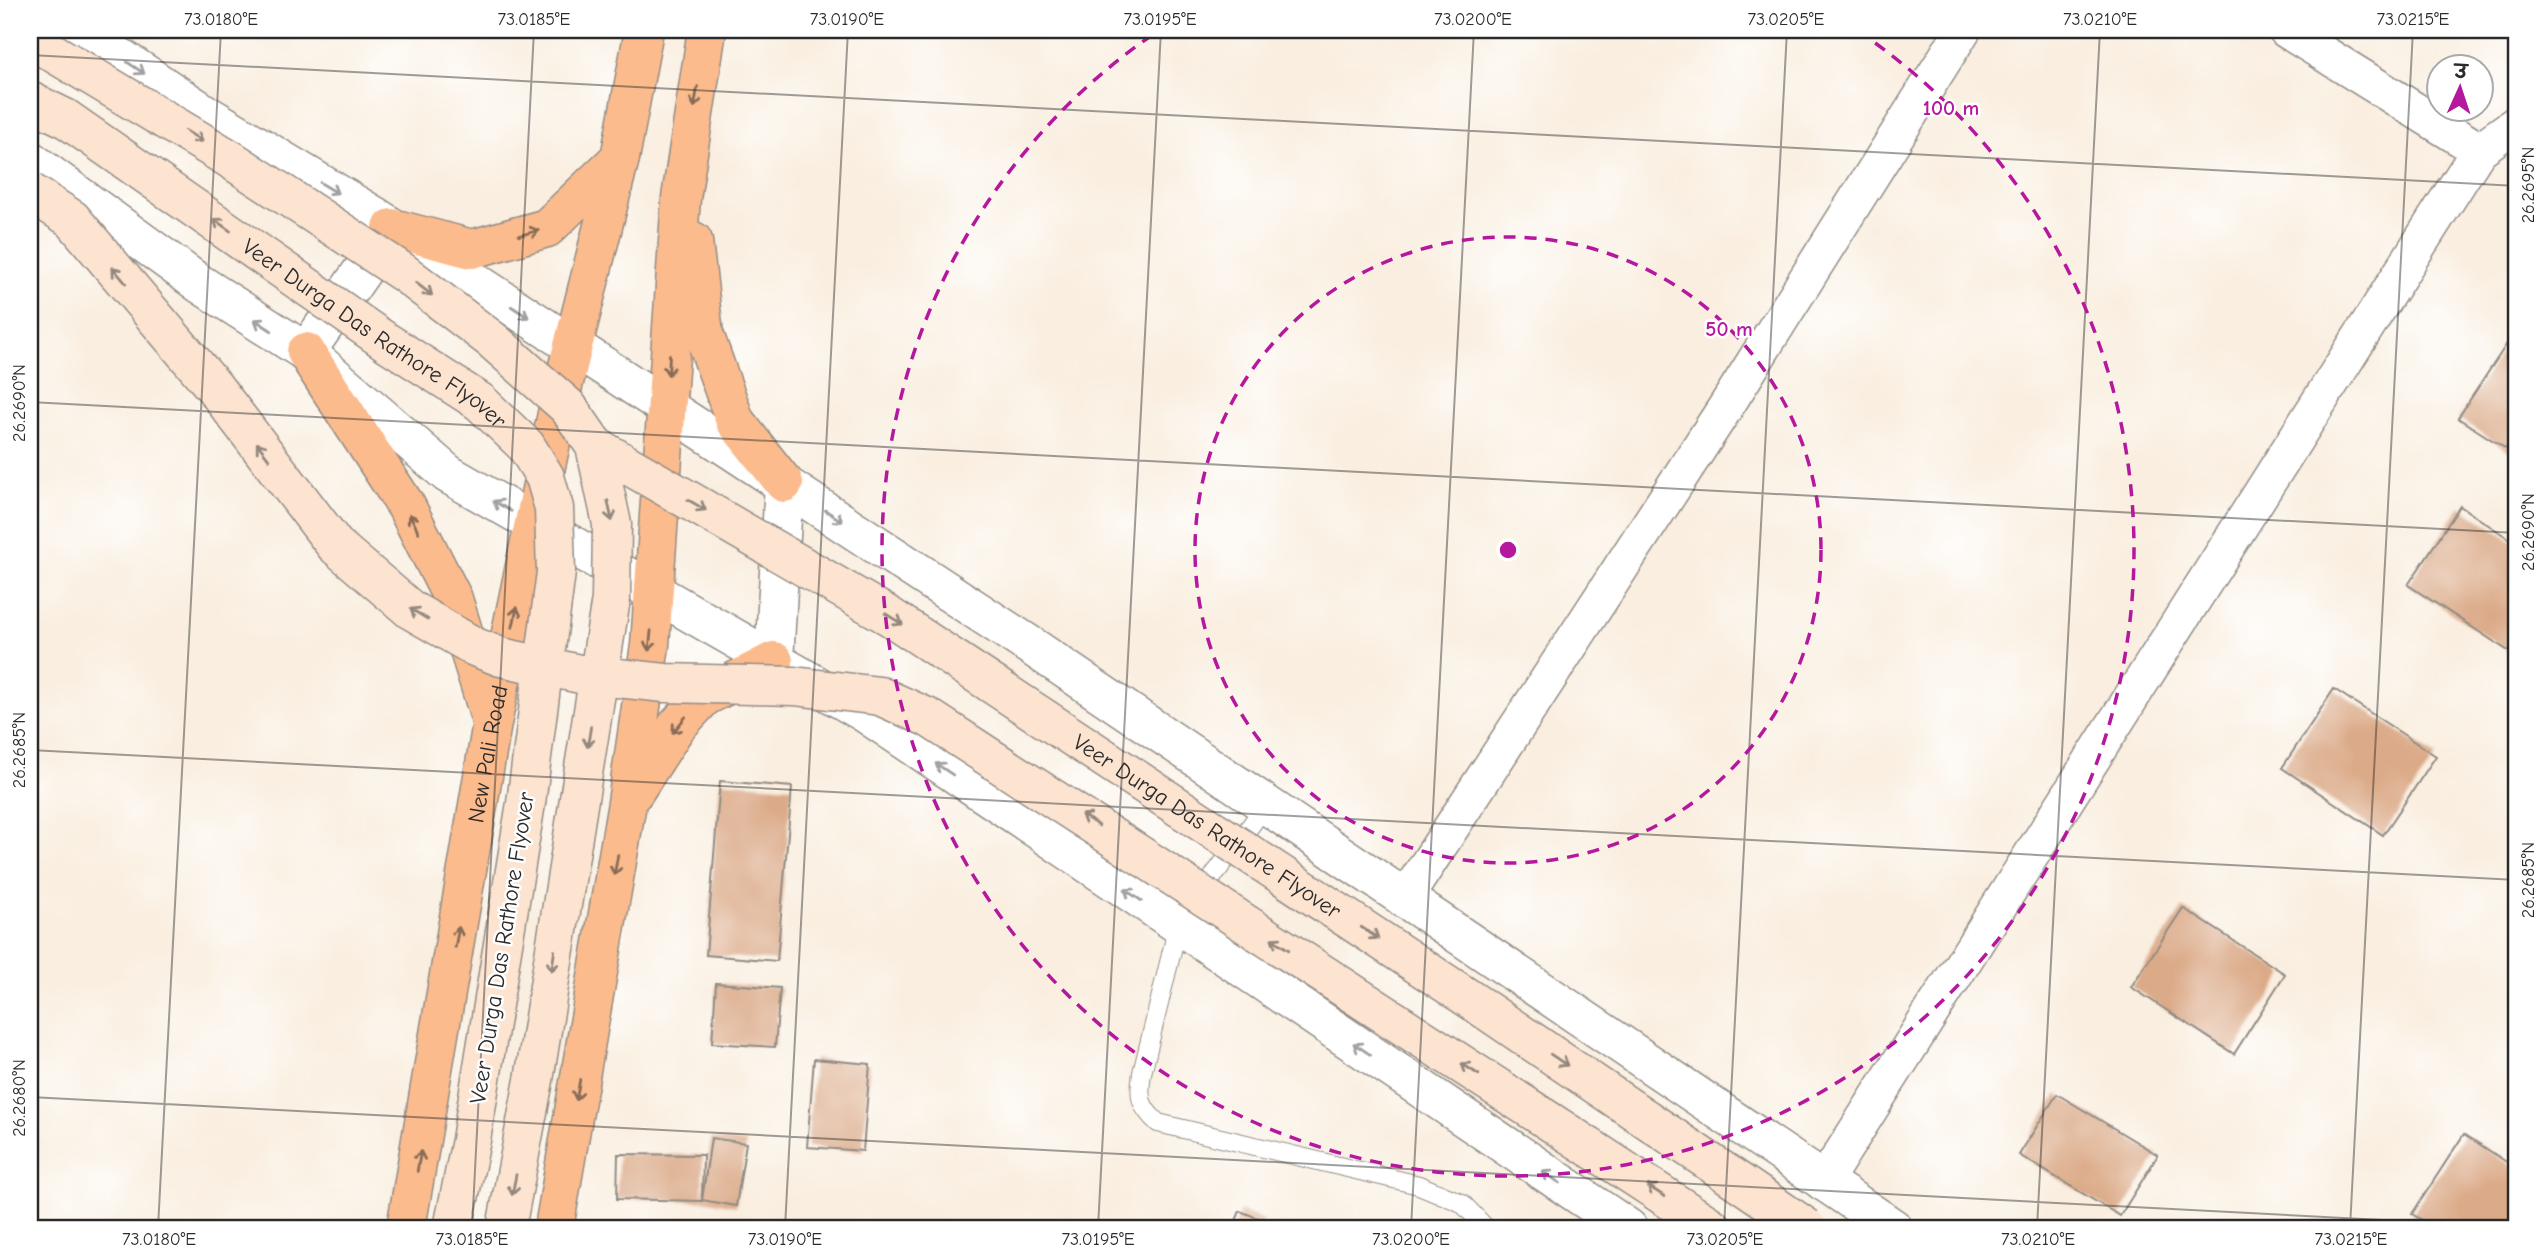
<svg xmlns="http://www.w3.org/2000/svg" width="2547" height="1258" font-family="'Comic Neue','Playpen Sans Deva',sans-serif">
  <rect width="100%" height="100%" fill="#fff"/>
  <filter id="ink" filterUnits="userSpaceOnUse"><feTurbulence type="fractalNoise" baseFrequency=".0143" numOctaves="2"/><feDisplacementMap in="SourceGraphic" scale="14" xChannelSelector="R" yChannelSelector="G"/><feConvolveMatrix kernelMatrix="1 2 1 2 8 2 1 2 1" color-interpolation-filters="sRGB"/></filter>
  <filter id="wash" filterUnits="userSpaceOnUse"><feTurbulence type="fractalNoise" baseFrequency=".00686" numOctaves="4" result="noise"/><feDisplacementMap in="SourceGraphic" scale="28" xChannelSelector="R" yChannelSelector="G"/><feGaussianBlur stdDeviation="1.57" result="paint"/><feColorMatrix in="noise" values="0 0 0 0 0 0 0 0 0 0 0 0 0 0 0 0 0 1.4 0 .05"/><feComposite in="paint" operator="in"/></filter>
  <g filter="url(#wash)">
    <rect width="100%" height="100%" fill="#f9eedf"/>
    <g id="blocks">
      <!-- building -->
      <g fill="#dbaa88">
        <polygon points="2510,339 2517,343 2517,456 2458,418"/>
        <polygon points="2460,506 2517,544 2517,641 2510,652 2408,585"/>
        <polygon points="2334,689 2436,756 2383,835 2282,768"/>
        <polygon points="720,781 792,787 777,961 706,955"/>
        <polygon points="2183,908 2285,974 2234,1054 2131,987"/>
        <polygon points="716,983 780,988 775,1047 712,1043"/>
        <polygon points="814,1059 870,1064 863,1151 807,1147"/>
        <polygon points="2057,1094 2158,1155 2120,1216 2019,1155"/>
        <polygon points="2464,1134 2517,1169 2517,1228 2435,1228 2412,1214"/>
        <polygon points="711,1138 746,1143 736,1206 702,1200"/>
        <polygon points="618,1154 703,1155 702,1201 617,1199"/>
        <polygon points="1240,1211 1263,1220 1260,1228 1233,1228"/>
      </g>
    </g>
  </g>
  <g filter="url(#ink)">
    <use href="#blocks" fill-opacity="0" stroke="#928c85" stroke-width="2"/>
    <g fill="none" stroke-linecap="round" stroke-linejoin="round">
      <!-- service casing -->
      <g stroke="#928c85" stroke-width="20">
        <g id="service">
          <polyline points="1198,897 1265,806"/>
          <path d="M1179,922L1142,1073C1138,1097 1140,1107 1158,1123L1419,1185L1462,1203L1486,1228"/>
        </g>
      </g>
      <!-- minor casing -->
      <g stroke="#928c85" stroke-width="38">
        <g id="minor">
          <polyline points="2286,30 2479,150 2517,123"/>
          <polyline points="1404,900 1727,405 1963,30"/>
          <polyline points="1823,1183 2479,150"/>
        </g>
      </g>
      <!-- tertiary casing -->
      <g stroke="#928c85" stroke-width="41">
        <g id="tertiary">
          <polyline points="79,30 209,116 373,215 1034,648 1893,1228"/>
          <polyline points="30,160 200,284 306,352 448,474 865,713 1628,1228"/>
          <polyline points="306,352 392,228"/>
          <polyline points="774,661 784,483"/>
        </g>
      </g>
      <!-- secondary casing -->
      <g stroke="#928c85" stroke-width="41">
        <polyline id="secondary" points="1589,1147 1713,1228"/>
      </g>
      <!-- trunk casing -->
      <g stroke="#928c85" stroke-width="41">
        <g id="trunk">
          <polyline points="392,228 472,249 547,228 620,158"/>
          <polyline points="693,241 704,334 735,421 784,483"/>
          <polyline points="306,352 406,506 453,599 491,721"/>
          <polyline points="634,792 676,727 704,697 774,661"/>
          <path id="s1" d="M406,1228L492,723L562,390L620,158L644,30"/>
          <polyline points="554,1228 627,803 650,645 681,198 707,30"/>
        </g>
      </g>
      <!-- service -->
      <use href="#service" stroke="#fff" stroke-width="18"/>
      <!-- minor -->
      <use href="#minor" stroke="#fff" stroke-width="35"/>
      <!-- tertiary -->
      <use href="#tertiary" stroke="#fff" stroke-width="38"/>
      <!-- secondary -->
      <use href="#secondary" stroke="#fde4d1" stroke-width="38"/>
      <!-- trunk -->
      <use href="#trunk" stroke="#fbbb8d" stroke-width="38"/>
      <!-- secondary-bridge casing -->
      <g stroke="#928c85" stroke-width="41" stroke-linecap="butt">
        <g id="secondary-bridge">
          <polyline points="30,39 230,159 404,273 492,340 568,407 595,446 612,524 611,599 534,1080 506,1228"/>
          <path id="s2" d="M30,101L65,118L385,341L480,402L526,446L545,477L554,508L556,572L526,803L471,1140L453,1228"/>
          <polyline points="30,192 72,219 214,387 335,545 411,610 475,647 501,657 580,674 665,683 794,686 880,696 929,718 1589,1147"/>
          <path id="s3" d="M595,446L889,616L1471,1000L1807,1228"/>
        </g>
      </g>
      <!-- secondary-bridge -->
      <use href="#secondary-bridge" stroke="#fde4d1" stroke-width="38"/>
    </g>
    <!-- one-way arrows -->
    <defs><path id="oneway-shaft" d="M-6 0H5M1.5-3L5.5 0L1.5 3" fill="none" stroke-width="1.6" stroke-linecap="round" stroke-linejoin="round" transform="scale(1.75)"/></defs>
    <g stroke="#a0a0a0">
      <use href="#oneway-shaft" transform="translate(136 68) rotate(34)"/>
      <use href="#oneway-shaft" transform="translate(329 188) rotate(31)"/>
      <use href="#oneway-shaft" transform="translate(520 312) rotate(33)"/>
      <use href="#oneway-shaft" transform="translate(263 325) rotate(-147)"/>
      <use href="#oneway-shaft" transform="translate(502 506) rotate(-150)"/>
      <use href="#oneway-shaft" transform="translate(834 516) rotate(33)"/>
      <use href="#oneway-shaft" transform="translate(944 769) rotate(-146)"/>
      <use href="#oneway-shaft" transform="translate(1133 895) rotate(-146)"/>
      <use href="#oneway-shaft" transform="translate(1362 1049) rotate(-146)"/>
      <use href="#oneway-shaft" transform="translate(1551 1177) rotate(-146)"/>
    </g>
    <g stroke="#896c57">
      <use href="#oneway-shaft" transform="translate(696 97) rotate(99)"/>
      <use href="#oneway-shaft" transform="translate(529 233) rotate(-15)"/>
      <use href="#oneway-shaft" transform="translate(669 365) rotate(93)"/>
      <use href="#oneway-shaft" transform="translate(414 523) rotate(-117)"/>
      <use href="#oneway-shaft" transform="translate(515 617) rotate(-78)"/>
      <use href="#oneway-shaft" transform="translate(650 641) rotate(96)"/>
      <use href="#oneway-shaft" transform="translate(679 725) rotate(129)"/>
      <use href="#oneway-shaft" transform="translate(616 865) rotate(100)"/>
      <use href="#oneway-shaft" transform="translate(457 937) rotate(-80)"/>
      <use href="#oneway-shaft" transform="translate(578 1090) rotate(100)"/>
      <use href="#oneway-shaft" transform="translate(419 1161) rotate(-80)"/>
    </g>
    <g stroke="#94887e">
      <use href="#oneway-shaft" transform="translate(194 136) rotate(32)"/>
      <use href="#oneway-shaft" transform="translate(222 225) rotate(-145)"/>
      <use href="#oneway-shaft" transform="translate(119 275) rotate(-130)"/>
      <use href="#oneway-shaft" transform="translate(424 289) rotate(37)"/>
      <use href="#oneway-shaft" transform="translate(263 451) rotate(-127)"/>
      <use href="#oneway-shaft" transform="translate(697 505) rotate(30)"/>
      <use href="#oneway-shaft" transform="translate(610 511) rotate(78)"/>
      <use href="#oneway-shaft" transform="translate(419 614) rotate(-149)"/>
      <use href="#oneway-shaft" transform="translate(894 619) rotate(32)"/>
      <use href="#oneway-shaft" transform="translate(589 737) rotate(99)"/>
      <use href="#oneway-shaft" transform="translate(1090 820) rotate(-147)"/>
      <use href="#oneway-shaft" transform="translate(1370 933) rotate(33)"/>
      <use href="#oneway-shaft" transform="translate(1280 944) rotate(-147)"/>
      <use href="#oneway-shaft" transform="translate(553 961) rotate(99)"/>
      <use href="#oneway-shaft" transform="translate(1559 1060) rotate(34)"/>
      <use href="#oneway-shaft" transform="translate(1470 1069) rotate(-147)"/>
      <use href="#oneway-shaft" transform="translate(514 1185) rotate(101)"/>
      <use href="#oneway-shaft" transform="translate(1656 1191) rotate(-147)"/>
    </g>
  </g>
  <!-- ticks -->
  <path fill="none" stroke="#2b2b2b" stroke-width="2" stroke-opacity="0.45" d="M30,55L2517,186M30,402L2517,533M30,750L2517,880M30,1097L2517,1227M158,1228L221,30M472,1228L534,30M785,1228L848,30M1098,1228L1161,30M1411,1228L1474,30M1724,1228L1787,30M2037,1228L2100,30M2350,1228L2413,30"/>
  <!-- distance rings -->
  <g fill="none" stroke="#b5179e" stroke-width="3.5" stroke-dasharray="12 9">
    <circle cx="1508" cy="550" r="313"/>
    <path d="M1858 31A626 626 0 1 1 1158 31"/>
  </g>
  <g text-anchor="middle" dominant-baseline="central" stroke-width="5" stroke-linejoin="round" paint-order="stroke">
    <!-- street labels -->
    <g font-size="23" fill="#2b2b2b" stroke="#fff">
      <text stroke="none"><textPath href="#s2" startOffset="416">Veer Durga Das Rathore Flyover</textPath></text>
      <text stroke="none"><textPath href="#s1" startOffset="481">New Pali Road</textPath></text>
      <text stroke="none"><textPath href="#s3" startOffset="721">Veer Durga Das Rathore Flyover</textPath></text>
      <text transform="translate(502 948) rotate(-81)">Veer Durga Das Rathore Flyover</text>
    </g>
  </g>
  <circle cx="1508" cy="550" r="10" fill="#b5179e" stroke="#fff" stroke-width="3.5"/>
  <g font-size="21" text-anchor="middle" font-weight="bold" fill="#b5179e" stroke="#fff" stroke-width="5" stroke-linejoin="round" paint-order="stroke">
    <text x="1951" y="115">100 m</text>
    <text x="1729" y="336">50 m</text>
  </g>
  <!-- margin -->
  <rect width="2547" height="1258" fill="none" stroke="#fff" stroke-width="77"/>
  <!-- north arrow -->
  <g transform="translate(2460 88) rotate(3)"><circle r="33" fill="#ffffff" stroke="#aaaaaa" stroke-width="2"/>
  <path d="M0-5L12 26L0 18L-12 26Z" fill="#b5179e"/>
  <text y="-10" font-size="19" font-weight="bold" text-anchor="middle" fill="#2b2b2b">उ</text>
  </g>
  <rect x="38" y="38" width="2470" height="1182" fill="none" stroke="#2b2b2b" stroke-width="2.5"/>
  <g font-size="18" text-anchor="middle" fill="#2b2b2b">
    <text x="221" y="25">73.0180°E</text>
    <text x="534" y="25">73.0185°E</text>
    <text x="847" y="25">73.0190°E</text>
    <text x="1160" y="25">73.0195°E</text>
    <text x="1473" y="25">73.0200°E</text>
    <text x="1786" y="25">73.0205°E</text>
    <text x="2100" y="25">73.0210°E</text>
    <text x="2413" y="25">73.0215°E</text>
    <text transform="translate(2528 185) rotate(-90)" y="6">26.2695°N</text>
    <text transform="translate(19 403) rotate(-90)" y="6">26.2690°N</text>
    <text transform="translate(2528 532) rotate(-90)" y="6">26.2690°N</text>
    <text transform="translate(19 750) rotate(-90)" y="6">26.2685°N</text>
    <text transform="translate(2528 880) rotate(-90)" y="6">26.2685°N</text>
    <text transform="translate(19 1098) rotate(-90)" y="6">26.2680°N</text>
    <text x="159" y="1245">73.0180°E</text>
    <text x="472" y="1245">73.0185°E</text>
    <text x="785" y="1245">73.0190°E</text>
    <text x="1098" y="1245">73.0195°E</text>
    <text x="1411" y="1245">73.0200°E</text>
    <text x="1725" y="1245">73.0205°E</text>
    <text x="2038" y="1245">73.0210°E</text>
    <text x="2351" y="1245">73.0215°E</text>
  </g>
</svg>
